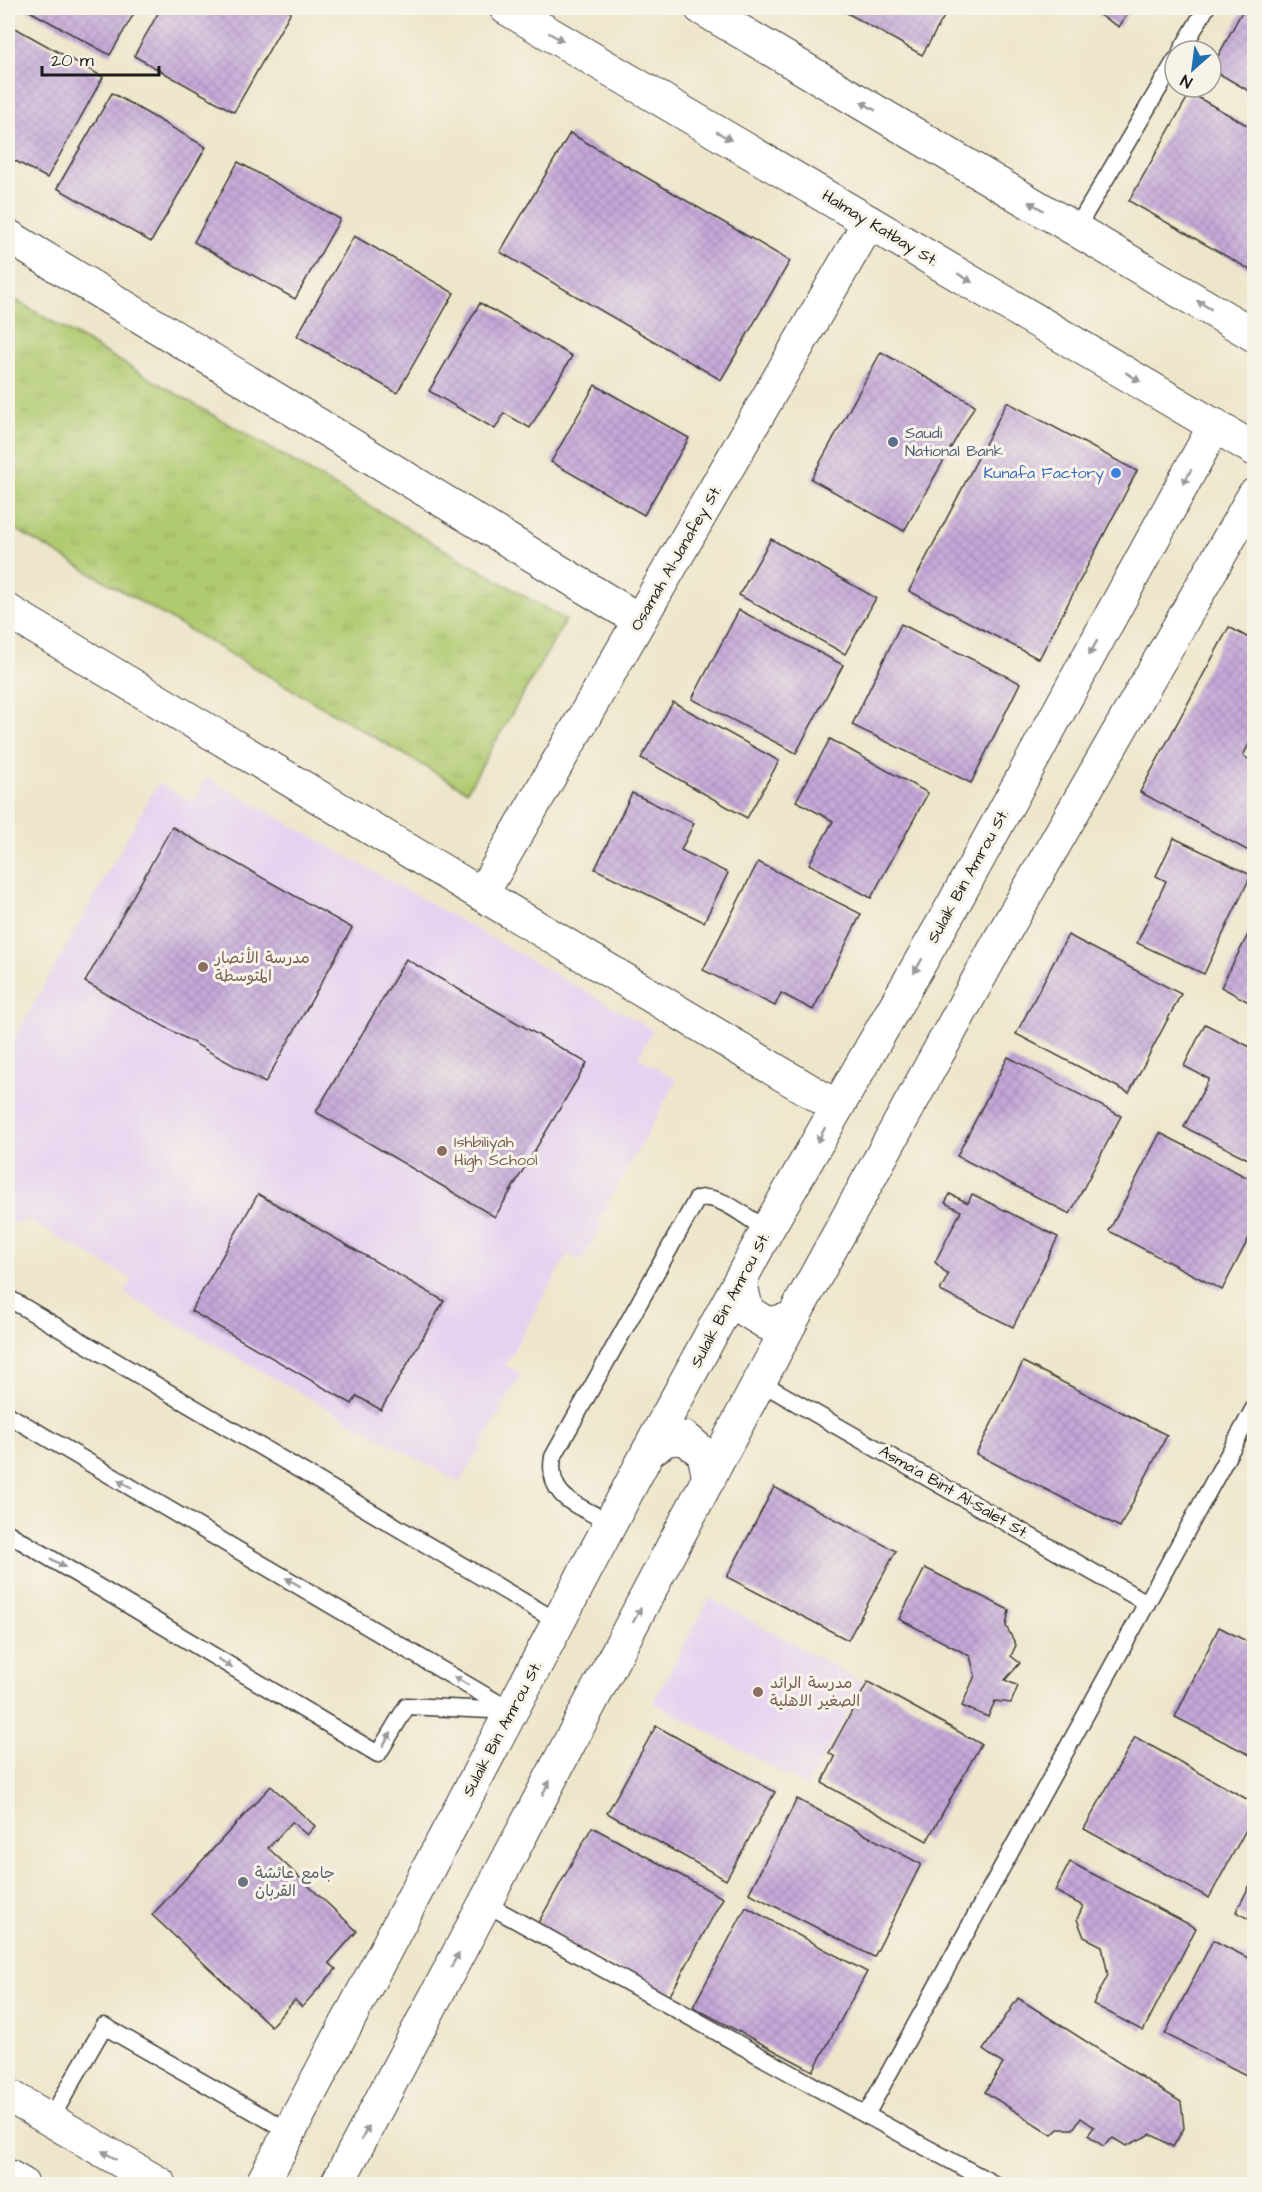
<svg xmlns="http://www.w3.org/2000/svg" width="1262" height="2192" font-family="'Architects Daughter','Playpen Sans Arabic',sans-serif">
  <defs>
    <pattern id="grass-tufts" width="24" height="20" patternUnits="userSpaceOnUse" patternTransform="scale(1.5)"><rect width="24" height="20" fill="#b0ca70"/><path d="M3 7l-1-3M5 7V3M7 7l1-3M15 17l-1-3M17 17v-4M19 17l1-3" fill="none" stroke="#97ad60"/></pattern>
    <pattern id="building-cross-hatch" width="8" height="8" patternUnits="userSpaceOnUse" patternTransform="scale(1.5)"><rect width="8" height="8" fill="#c4a8d8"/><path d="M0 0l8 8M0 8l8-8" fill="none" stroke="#a890b9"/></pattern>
  </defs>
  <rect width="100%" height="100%" fill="#f7f3e8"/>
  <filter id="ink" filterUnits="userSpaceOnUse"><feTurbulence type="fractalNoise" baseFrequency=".0167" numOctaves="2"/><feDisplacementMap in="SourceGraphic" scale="12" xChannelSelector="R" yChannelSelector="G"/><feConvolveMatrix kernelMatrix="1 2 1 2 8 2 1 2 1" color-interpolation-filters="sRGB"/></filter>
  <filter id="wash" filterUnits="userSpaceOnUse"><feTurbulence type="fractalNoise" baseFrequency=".008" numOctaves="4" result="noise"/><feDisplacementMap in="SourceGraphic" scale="24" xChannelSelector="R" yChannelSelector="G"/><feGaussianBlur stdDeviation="1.35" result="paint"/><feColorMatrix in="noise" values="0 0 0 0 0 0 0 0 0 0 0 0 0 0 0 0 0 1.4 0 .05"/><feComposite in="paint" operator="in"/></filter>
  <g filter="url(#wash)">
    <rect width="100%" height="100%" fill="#eee6cb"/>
    <!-- built -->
    <g fill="#e6d2f0">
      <polygon points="207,777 653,1030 638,1057 677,1080 598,1221 602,1224 582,1261 568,1254 505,1365 521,1374 460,1483 125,1294 132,1279 24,1218 19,1225 8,1219 8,1050 158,783 193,802"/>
      <polygon points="710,1598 864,1683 807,1786 653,1702"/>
    </g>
    <!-- grass -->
    <polygon fill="url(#grass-tufts)" stroke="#667346" stroke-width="1.5" points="8,296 566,620 467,791 8,525"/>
    <g id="blocks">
      <!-- building -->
      <g fill="url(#building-cross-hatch)">
        <polygon points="24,8 137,8 110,55"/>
        <polygon points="161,8 293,8 234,112 134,56"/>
        <polygon points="838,8 949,8 922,55"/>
        <polygon points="1088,8 1131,8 1119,27"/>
        <polygon points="1244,8 1254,8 1254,94 1211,69"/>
        <polygon points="8,24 103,77 47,178 8,157"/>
        <polygon points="112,93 206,147 151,242 57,188"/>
        <polygon points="1190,93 1254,129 1254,272 1129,201"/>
        <polygon points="570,133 790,261 721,380 500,252"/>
        <polygon points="238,162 340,219 295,299 194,242"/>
        <polygon points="354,236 454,293 397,393 297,336"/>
        <polygon points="480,303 572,356 530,428 504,413 495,429 429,391"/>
        <polygon points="881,352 975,405 904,531 811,479"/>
        <polygon points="595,385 689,438 644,515 551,462"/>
        <polygon points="1007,402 1137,471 1039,659 909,591"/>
        <polygon points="771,539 876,598 845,654 739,595"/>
        <polygon points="739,610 843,665 796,753 692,699"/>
        <polygon points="901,624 1020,683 971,783 852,725"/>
        <polygon points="1229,627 1254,641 1254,734 1243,756 1254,762 1254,854 1140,792"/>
        <polygon points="673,702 779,761 747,818 641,758"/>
        <polygon points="830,739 928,793 871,898 809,864 833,821 796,801"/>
        <polygon points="632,793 694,823 681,850 728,873 704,922 595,869"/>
        <polygon points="172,827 352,928 265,1083 85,982"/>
        <polygon points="1174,838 1251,875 1204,974 1137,943 1166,881 1156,876"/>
        <polygon points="758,862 861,914 813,1010 781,993 775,1006 703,970"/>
        <polygon points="1254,923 1254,1005 1221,987"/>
        <polygon points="1068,935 1181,994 1129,1093 1016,1034"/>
        <polygon points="406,959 587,1063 495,1217 316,1112"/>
        <polygon points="1205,1024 1254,1049 1254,1162 1184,1127 1209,1079 1184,1066"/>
        <polygon points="1008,1057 1121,1116 1070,1214 957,1156"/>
        <polygon points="1160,1133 1254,1181 1254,1228 1222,1290 1109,1231"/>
        <polygon points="258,1194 444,1301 381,1410 357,1396 352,1404 191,1311"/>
        <polygon points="950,1194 968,1203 972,1194 1058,1237 1013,1327 940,1291 948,1275 935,1262 961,1211 945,1203"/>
        <polygon points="1023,1362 1167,1435 1120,1527 976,1454"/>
        <polygon points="774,1487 896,1551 848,1640 727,1577"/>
        <polygon points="925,1568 1009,1610 1006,1626 1016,1645 1011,1656 1020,1663 1005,1680 1018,1686 1011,1703 995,1701 988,1717 962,1706 975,1675 970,1656 899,1619"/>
        <polygon points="1219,1627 1254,1645 1254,1757 1175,1717"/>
        <polygon points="868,1682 981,1744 927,1841 822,1783 835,1757 829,1753"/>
        <polygon points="656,1726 775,1792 726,1880 607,1813"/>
        <polygon points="1135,1737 1254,1803 1254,1815 1209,1898 1084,1829"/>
        <polygon points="271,1786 315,1826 307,1835 292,1822 268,1848 357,1931 329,1963 336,1969 302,2007 295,2000 271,2026 152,1915"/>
        <polygon points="797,1799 921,1864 874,1957 749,1893"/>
        <polygon points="592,1827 723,1898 669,1997 537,1925"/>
        <polygon points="1070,1862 1196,1928 1143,2031 1093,2004 1108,1975 1102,1946 1084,1937 1077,1919 1083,1906 1055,1891"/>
        <polygon points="1254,1877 1254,1922 1236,1912"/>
        <polygon points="746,1907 867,1972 813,2071 693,2007"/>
        <polygon points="1213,1940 1254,1961 1254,2079 1165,2034"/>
        <polygon points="1018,1998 1181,2102 1184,2128 1173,2147 1151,2134 1126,2146 1113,2138 1103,2146 1088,2135 1094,2127 1081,2118 1073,2129 1058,2129 1052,2135 985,2092 1003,2064 983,2050"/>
      </g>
    </g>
  </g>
  <g filter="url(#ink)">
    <use href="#blocks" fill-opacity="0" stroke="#3c3a36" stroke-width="1.5"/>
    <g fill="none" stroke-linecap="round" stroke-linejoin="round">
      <!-- service casing -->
      <g stroke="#3c3a36" stroke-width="19">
        <g id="service">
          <polyline points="1181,51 1206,8"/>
          <polyline points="1076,229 1175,61"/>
          <polyline points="8,1298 558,1622"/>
          <polyline points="760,1382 1147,1603"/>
          <polyline points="8,1415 508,1709"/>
          <path d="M610,1523C579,1505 546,1499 553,1457L697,1199C719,1192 748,1219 767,1230"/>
          <polyline points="8,1533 378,1754 407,1706 511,1711"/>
          <polyline points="485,1903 866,2115"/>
          <polyline points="50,2120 104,2026 290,2132"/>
          <polyline points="994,2184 866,2115 1254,1408"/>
        </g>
      </g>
      <!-- minor casing -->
      <g stroke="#3c3a36" stroke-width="35">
        <g id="minor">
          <polyline points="8,236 639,620"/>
          <polyline points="8,611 837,1107"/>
          <polyline points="482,894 869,222"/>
          <polyline points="740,1281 747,1311 768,1324 792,1319"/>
          <polyline points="648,1452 667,1439 685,1438 704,1454 709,1479"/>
          <polyline points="8,2095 160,2184"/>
          <polyline points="8,2176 22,2184"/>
          <polyline points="262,2184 648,1452 767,1230 952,907 1215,425"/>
          <polyline points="337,2184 801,1303 1001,938 1254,495"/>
        </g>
      </g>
      <!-- tertiary casing -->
      <g stroke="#3c3a36" stroke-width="35">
        <g id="tertiary">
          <polyline points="506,8 1254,449"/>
          <polyline points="701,8 1254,335"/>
        </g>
      </g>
      <!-- service -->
      <use href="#service" stroke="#fff" stroke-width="16"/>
      <!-- minor -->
      <use href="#minor" stroke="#fff" stroke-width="33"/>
      <!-- tertiary -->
      <use href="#tertiary" stroke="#fff" stroke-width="33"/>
    </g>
    <!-- one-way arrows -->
    <defs><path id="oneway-solid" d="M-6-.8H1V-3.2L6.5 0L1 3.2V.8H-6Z" transform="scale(1.5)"/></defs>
    <g fill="#999">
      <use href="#oneway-solid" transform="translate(556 37) rotate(30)"/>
      <use href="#oneway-solid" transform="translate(868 106) rotate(-149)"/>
      <use href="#oneway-solid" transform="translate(724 136) rotate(30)"/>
      <use href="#oneway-solid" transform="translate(1036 206) rotate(-149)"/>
      <use href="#oneway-solid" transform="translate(965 278) rotate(31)"/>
      <use href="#oneway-solid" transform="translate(1204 305) rotate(-149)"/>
      <use href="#oneway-solid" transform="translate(1133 377) rotate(31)"/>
      <use href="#oneway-solid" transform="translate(1187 477) rotate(119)"/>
      <use href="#oneway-solid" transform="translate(1093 648) rotate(119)"/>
      <use href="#oneway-solid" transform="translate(918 966) rotate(120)"/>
      <use href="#oneway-solid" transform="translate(821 1135) rotate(119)"/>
      <use href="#oneway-solid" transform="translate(125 1484) rotate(-150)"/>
      <use href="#oneway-solid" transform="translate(58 1563) rotate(31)"/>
      <use href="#oneway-solid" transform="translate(293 1582) rotate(-150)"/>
      <use href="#oneway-solid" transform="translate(637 1615) rotate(-62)"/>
      <use href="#oneway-solid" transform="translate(225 1663) rotate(31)"/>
      <use href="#oneway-solid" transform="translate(461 1681) rotate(-150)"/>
      <use href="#oneway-solid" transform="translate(387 1739) rotate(-59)"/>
      <use href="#oneway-solid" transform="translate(546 1788) rotate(-62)"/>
      <use href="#oneway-solid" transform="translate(455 1960) rotate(-62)"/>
      <use href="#oneway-solid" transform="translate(365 2133) rotate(-62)"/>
      <use href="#oneway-solid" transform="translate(109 2155) rotate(-150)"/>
    </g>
  </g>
  <!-- markers -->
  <circle fill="#5c6f8a" stroke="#f7f3e8" stroke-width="2" cx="893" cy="442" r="6"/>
  <circle fill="#3f7fe0" stroke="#f7f3e8" stroke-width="2" cx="1116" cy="473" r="6"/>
  <g fill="#8d6e63" stroke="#f7f3e8" stroke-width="2">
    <circle cx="203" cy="967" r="6"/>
    <circle cx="442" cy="1151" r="6"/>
    <circle cx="758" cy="1692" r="6"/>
  </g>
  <circle fill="#6b7280" stroke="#f7f3e8" stroke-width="2" cx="243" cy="1882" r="6"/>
  <g text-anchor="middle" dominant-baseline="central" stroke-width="6" stroke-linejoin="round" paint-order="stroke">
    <!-- street labels -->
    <g font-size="16" fill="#1c1c1c" stroke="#f7f3e8">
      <text transform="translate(880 228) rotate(31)">Halmay Katbay St.</text>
      <text transform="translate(676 558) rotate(-60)">Osamah Al-Janafey St.</text>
      <text transform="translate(968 876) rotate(-61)">Sulaik Bin Amrou St.</text>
      <text transform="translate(730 1300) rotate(-62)">Sulaik Bin Amrou St.</text>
      <text transform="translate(954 1492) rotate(30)">Asma'a Bint Al-Salet St.</text>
      <text transform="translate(502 1729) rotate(-62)">Sulaik Bin Amrou St.</text>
    </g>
    <!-- service labels -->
    <g font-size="16" fill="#4e5e75" stroke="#f7f3e8" text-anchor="start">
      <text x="905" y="433">Saudi<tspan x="905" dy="18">National Bank</tspan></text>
    </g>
    <!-- shop labels -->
    <g font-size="16" fill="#366cbe" stroke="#f7f3e8" text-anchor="end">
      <text x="1104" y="473">Kunafa Factory</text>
    </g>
    <!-- education labels -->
    <g font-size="16" fill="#785e54" stroke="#f7f3e8" text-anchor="start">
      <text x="215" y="958">مدرسة الأنصار<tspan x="215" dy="18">المتوسطة</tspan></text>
      <text x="454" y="1142">Ishbiliyah<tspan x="454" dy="18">High School</tspan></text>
      <text x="770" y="1683">مدرسة الرائد<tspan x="770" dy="18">الصغير الاهلية</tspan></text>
    </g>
    <!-- worship labels -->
    <g font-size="16" fill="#5b616d" stroke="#f7f3e8" text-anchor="start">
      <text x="255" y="1873">جامع عائشة<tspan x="255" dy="18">القربان</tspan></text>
    </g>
  </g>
  <!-- margin -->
  <rect width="1262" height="2192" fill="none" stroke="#f7f3e8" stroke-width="30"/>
  <!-- north arrow -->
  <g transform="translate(1193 69) rotate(208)"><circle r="28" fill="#f7f3e8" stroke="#9f9d96" stroke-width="1.5"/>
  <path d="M0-4.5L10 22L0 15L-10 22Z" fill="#1f6fb2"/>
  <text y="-9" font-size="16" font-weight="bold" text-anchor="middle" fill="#1c1c1c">N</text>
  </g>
  <!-- scale -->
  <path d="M42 66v9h117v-9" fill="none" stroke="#1c1c1c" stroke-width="3"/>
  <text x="51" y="66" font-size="18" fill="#1c1c1c" stroke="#f7f3e8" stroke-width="4.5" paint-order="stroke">20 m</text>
</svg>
